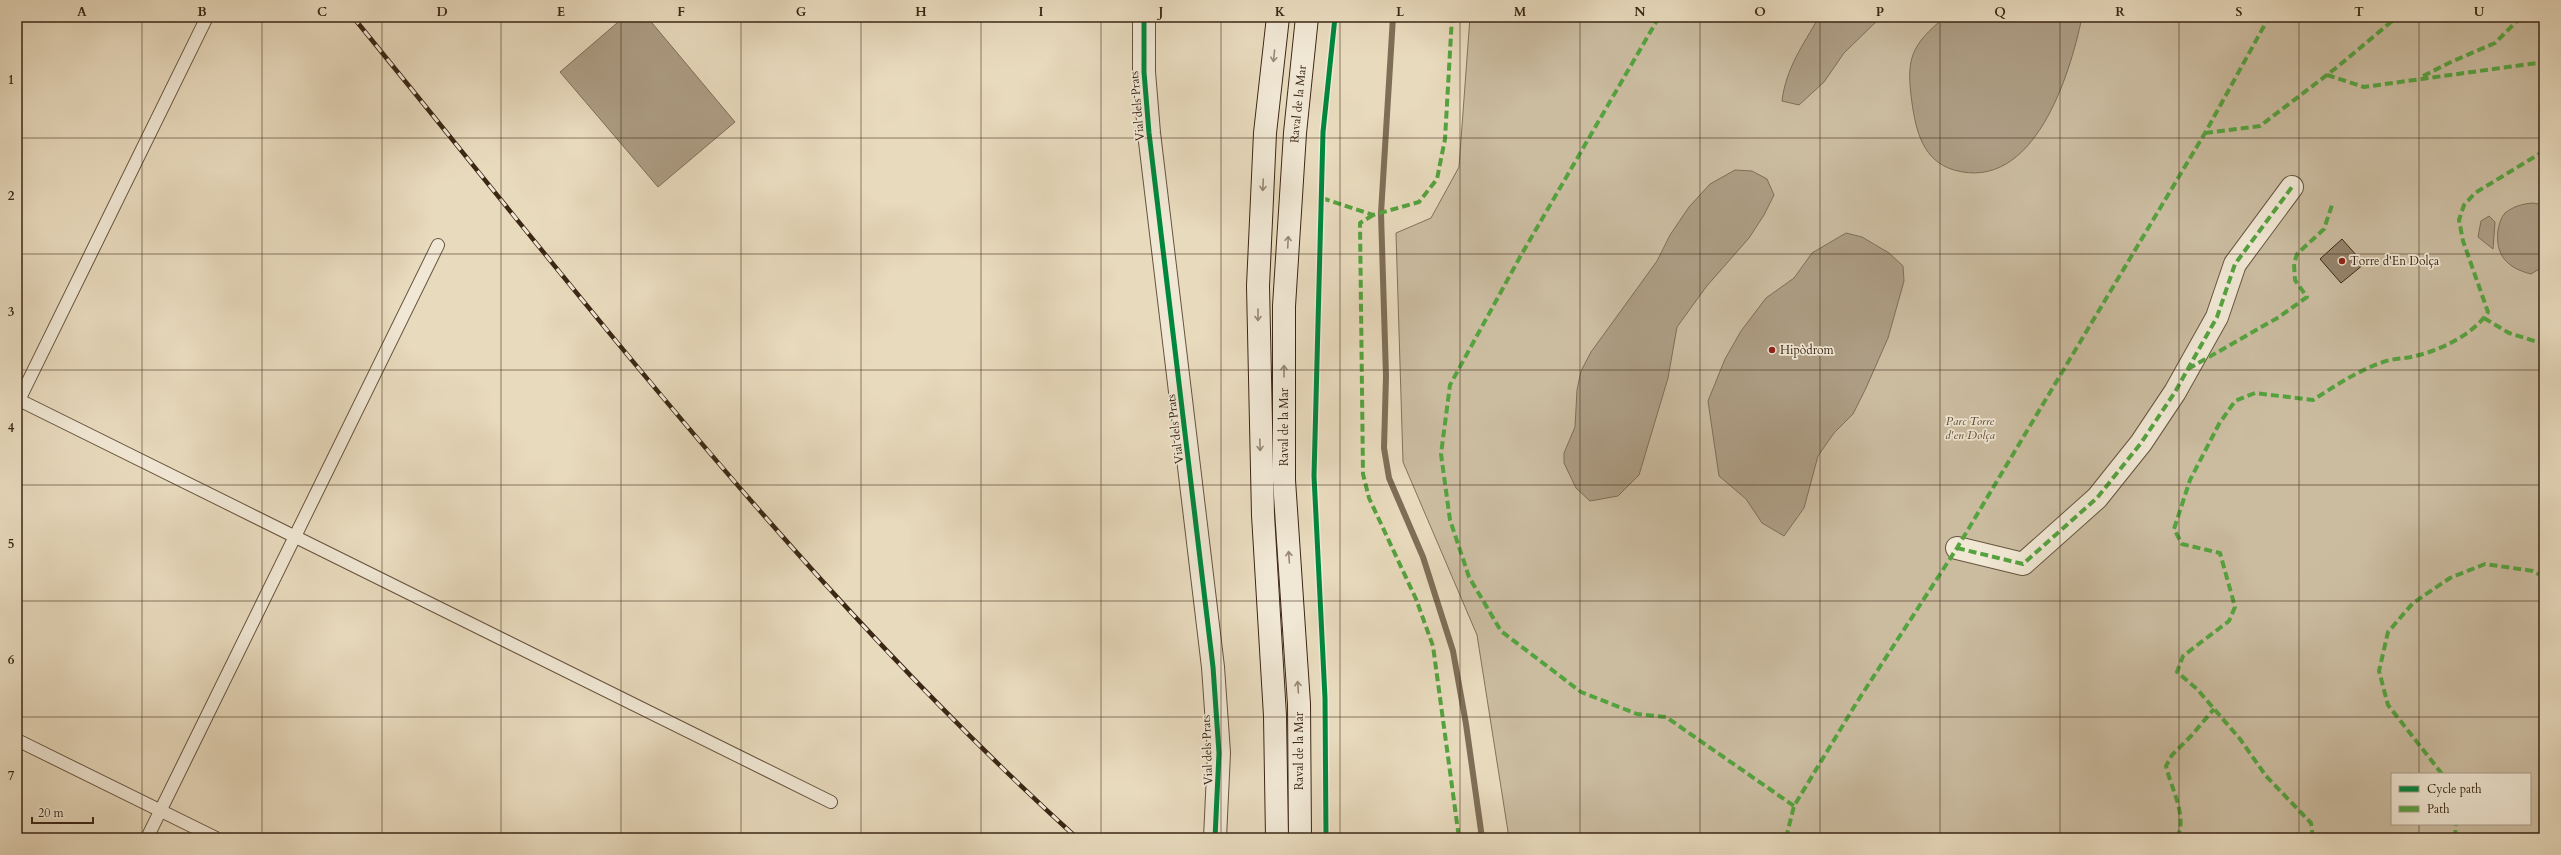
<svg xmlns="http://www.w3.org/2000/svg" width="2561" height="855" font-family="Cardo,serif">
  <rect width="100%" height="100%" fill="#e8dabd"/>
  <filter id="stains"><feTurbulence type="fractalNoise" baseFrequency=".005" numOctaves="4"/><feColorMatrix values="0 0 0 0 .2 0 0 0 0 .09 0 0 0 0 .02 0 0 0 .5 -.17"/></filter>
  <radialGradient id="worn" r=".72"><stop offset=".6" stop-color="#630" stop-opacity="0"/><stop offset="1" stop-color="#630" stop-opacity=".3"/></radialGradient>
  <!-- green -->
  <path fill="#cbbca0" stroke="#83725a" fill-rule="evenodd" d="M1470,17H2544V838H1509L1477,635L1403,462L1396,233L1431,218L1459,167ZM2392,774H2530V824H2392Z"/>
  <!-- water -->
  <g fill="#ad9d84" stroke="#7f6e57">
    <polygon points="624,17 647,17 735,122 658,187 560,72"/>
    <path d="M1819,17H1881L1844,53L1824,82L1799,105L1782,101C1786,68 1803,45 1819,17Z"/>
    <path d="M1945,17H2082C2070,75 2034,193 1954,170C1923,161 1916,131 1912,103C1906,59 1910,46 1945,17Z"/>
    <polygon points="1735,170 1752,171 1767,179 1774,195 1764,215 1749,238 1706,287 1677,327 1668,378 1639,475 1618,496 1590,501 1576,488 1564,463 1564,453 1575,427 1577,390 1581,371 1591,352 1657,261 1670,235 1689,207 1710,184"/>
    <path d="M2533,203L2544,205V266L2531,274C2507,268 2495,255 2498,230C2499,225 2501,217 2505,213C2514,206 2522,204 2533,203Z"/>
    <polygon points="2489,216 2495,222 2493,249 2478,237 2481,221"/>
    <polygon points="1846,233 1862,237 1889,253 1903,266 1904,281 1888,338 1866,388 1853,414 1834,433 1818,456 1804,508 1784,536 1762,523 1746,499 1719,476 1708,401 1725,359 1741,331 1766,298 1794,278 1812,253"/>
  </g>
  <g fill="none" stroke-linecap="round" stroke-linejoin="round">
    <!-- stream -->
    <polyline stroke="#7f6e57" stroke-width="6" points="1393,17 1381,213 1386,376 1384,448 1389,478 1423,557 1453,651 1466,724 1482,838"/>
  </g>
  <!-- building -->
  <polygon fill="#95846c" stroke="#3b2714" points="2342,239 2364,264 2341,283 2320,259"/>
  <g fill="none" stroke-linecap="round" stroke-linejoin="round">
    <!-- lane casing -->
    <g stroke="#66543e" stroke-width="14">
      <g id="lane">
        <polyline points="17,399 831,802"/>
        <polyline points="19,400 207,17"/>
        <polyline points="17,740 216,838"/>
        <polyline points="147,838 438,245"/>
      </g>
    </g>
    <!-- street casing -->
    <g stroke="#66543e" stroke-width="24">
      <g id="street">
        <polyline points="1144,17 1144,72 1149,133 1213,667 1219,753 1215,838"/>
        <polyline points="1957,548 2023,564 2097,498 2141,443 2175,392 2217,317 2235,264 2292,187"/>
      </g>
    </g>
    <!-- secondary casing -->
    <g stroke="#3b2714" stroke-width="24">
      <g id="secondary">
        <polyline points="1277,838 1275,716 1263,515 1258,286 1265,133 1278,17"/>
        <path id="s1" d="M1300,838L1299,704L1284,480V306L1295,133L1307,17"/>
      </g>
    </g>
    <!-- lane -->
    <use href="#lane" stroke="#f0e7d4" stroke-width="12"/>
    <!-- street -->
    <use href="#street" stroke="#f0e7d4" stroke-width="22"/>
    <!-- secondary -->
    <use href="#secondary" stroke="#f0e7d4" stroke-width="22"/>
    <!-- rail casing -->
    <g stroke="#3b2714" stroke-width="4.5">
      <path id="rail" d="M353,17C584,300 806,592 1077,838"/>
    </g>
    <!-- rail -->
    <use href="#rail" stroke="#f0e7d4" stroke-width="3" stroke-dasharray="9" stroke-linecap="butt"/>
    <!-- quiet -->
    <g stroke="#54a33f" stroke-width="4" stroke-dasharray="8 4" stroke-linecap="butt">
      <polyline points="1659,17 1520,257 1450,385 1441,454 1450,520 1469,577 1501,631 1581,692 1637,714 1666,717 1794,806"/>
      <polyline points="2327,75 2364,87 2544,62"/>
      <polyline points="2423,76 2451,62 2495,43 2521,17"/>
      <polyline points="2205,133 2260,126 2336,68 2397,17"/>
      <polyline points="1322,198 1373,215 1419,202 1437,179 1445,139 1452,17"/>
      <polyline points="1373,215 1360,223 1363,474 1369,498 1416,599 1433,646 1459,838"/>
      <polyline points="2484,318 2509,333 2544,344"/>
      <polyline points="2188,369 2279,317 2307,297 2295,280 2294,264 2297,254 2324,229 2333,202"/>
      <polyline points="1957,548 2023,564 2097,498 2141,443 2175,392 2217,317 2235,264 2292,187"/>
      <polyline points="2442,774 2388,705 2379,671 2388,632 2413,603 2450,578 2485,564 2533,571 2544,577"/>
      <polyline points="1786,838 1794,806 1857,702 1957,548 2205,133 2269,17"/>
      <path d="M2177,838C2188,817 2171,788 2166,766L2172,755L2191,736L2214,709"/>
      <path d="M2313,838L2311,823L2266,776L2240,739L2197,689L2177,672L2183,656L2229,621L2235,607L2220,553L2182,544L2174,529L2190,480L2219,424L2235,401L2255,393L2313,400C2335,386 2357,371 2383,362C2394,358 2407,359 2419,355C2443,349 2475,333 2488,312L2463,241L2459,220L2464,205L2475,193L2544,151"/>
      <polyline points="2455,838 2456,824"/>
    </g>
    <!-- cycleway casing -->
    <g stroke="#f0e7d4" stroke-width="8">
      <g id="cycleway">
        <polyline points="1144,17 1144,72 1149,133 1213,667 1219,753 1215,838"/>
        <polyline points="1326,838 1325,698 1314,476 1323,132 1335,17"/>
      </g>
    </g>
    <!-- cycleway -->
    <use href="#cycleway" stroke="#00873e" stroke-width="5"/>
  </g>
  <!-- one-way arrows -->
  <defs><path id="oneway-shaft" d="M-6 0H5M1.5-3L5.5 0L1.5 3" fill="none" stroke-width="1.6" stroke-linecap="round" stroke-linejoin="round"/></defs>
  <g stroke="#968774">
    <use href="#oneway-shaft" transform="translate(1274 56) rotate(96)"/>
    <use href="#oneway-shaft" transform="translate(1263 185) rotate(93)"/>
    <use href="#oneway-shaft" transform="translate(1288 242) rotate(-87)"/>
    <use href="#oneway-shaft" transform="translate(1258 315) rotate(90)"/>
    <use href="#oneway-shaft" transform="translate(1284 371) rotate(-90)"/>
    <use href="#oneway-shaft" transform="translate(1260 445) rotate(88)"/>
    <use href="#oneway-shaft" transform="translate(1289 557) rotate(-94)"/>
    <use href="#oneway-shaft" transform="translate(1298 687) rotate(-94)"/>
  </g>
  <!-- grid -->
  <path fill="none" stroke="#3b2714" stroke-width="1" stroke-opacity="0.55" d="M142,17V838M262,17V838M382,17V838M501,17V838M621,17V838M741,17V838M861,17V838M981,17V838M1101,17V838M1221,17V838M1340,17V838M1460,17V838M1580,17V838M1700,17V838M1820,17V838M1940,17V838M2060,17V838M2179,17V838M2299,17V838M2419,17V774M17,138H2544M17,254H2544M17,370H2544M17,485H2544M17,601H2544M17,717H2544M2419,824V838"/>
  <!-- markers -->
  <g fill="#8f2418" stroke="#f0e7d4" stroke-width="1.5">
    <circle cx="2342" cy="261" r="4"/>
    <circle cx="1772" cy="350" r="4"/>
  </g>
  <g text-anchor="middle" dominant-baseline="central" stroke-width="3.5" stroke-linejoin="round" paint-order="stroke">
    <!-- street labels -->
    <g font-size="12" fill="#3b2714" stroke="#f0e7d4">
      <text stroke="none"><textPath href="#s1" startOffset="735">Raval de la Mar</textPath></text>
      <text transform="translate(1137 106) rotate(-95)">Vial dels Prats</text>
      <text transform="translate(1284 427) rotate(-90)">Raval de la Mar</text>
      <text transform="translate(1175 429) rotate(-97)">Vial dels Prats</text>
      <text transform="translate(1207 750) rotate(-92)">Vial dels Prats</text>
      <text transform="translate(1299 751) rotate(-90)">Raval de la Mar</text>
    </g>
    <!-- poi labels -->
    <g font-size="12" fill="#3b2714" stroke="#f0e7d4" text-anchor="start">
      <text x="2350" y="261">Torre d'En Dolça</text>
      <text x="1780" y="350">Hipòdrom</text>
    </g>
    <!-- park labels -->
    <g font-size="12" font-style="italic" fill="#5f4c37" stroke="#f0e7d4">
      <text x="1970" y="421">Parc Torre<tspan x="1970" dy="14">d'en Dolça</tspan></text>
    </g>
  </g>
  <!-- margin -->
  <rect width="2561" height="855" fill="none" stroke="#e8dabd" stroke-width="44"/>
  <!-- legend -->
  <rect x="2391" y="773" width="140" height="52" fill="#f0e7d4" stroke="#a89a87"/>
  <rect x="2399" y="786" width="20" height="6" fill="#00873e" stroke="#a89a87"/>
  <text x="2427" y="793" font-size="12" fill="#3b2714">Cycle path</text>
  <rect x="2399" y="806" width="20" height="6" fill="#54a33f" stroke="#a89a87"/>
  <text x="2427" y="813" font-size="12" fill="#3b2714">Path</text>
  <!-- scale -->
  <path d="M32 817v6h61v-6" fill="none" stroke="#3b2714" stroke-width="2"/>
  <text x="38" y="817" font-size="12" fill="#3b2714" stroke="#f0e7d4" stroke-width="3" paint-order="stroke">20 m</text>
  <rect x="22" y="22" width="2517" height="811" fill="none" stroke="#3b2714" stroke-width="1.5"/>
  <g font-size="13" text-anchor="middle" font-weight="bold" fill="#3b2714">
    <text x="82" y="16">A</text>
    <text x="202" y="16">B</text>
    <text x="322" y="16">C</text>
    <text x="442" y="16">D</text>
    <text x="561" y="16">E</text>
    <text x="681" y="16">F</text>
    <text x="801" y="16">G</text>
    <text x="921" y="16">H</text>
    <text x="1041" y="16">I</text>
    <text x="1161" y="16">J</text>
    <text x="1280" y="16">K</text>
    <text x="1400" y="16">L</text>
    <text x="1520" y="16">M</text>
    <text x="1640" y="16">N</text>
    <text x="1760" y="16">O</text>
    <text x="1880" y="16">P</text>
    <text x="2000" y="16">Q</text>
    <text x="2120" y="16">R</text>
    <text x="2239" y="16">S</text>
    <text x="2359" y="16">T</text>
    <text x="2479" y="16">U</text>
    <text x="11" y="84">1</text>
    <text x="11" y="200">2</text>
    <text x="11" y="316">3</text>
    <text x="11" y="432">4</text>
    <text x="11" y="548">5</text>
    <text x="11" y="664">6</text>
    <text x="11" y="780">7</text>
  </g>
  <rect width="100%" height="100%" filter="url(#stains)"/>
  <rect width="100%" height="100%" fill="url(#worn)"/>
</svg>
